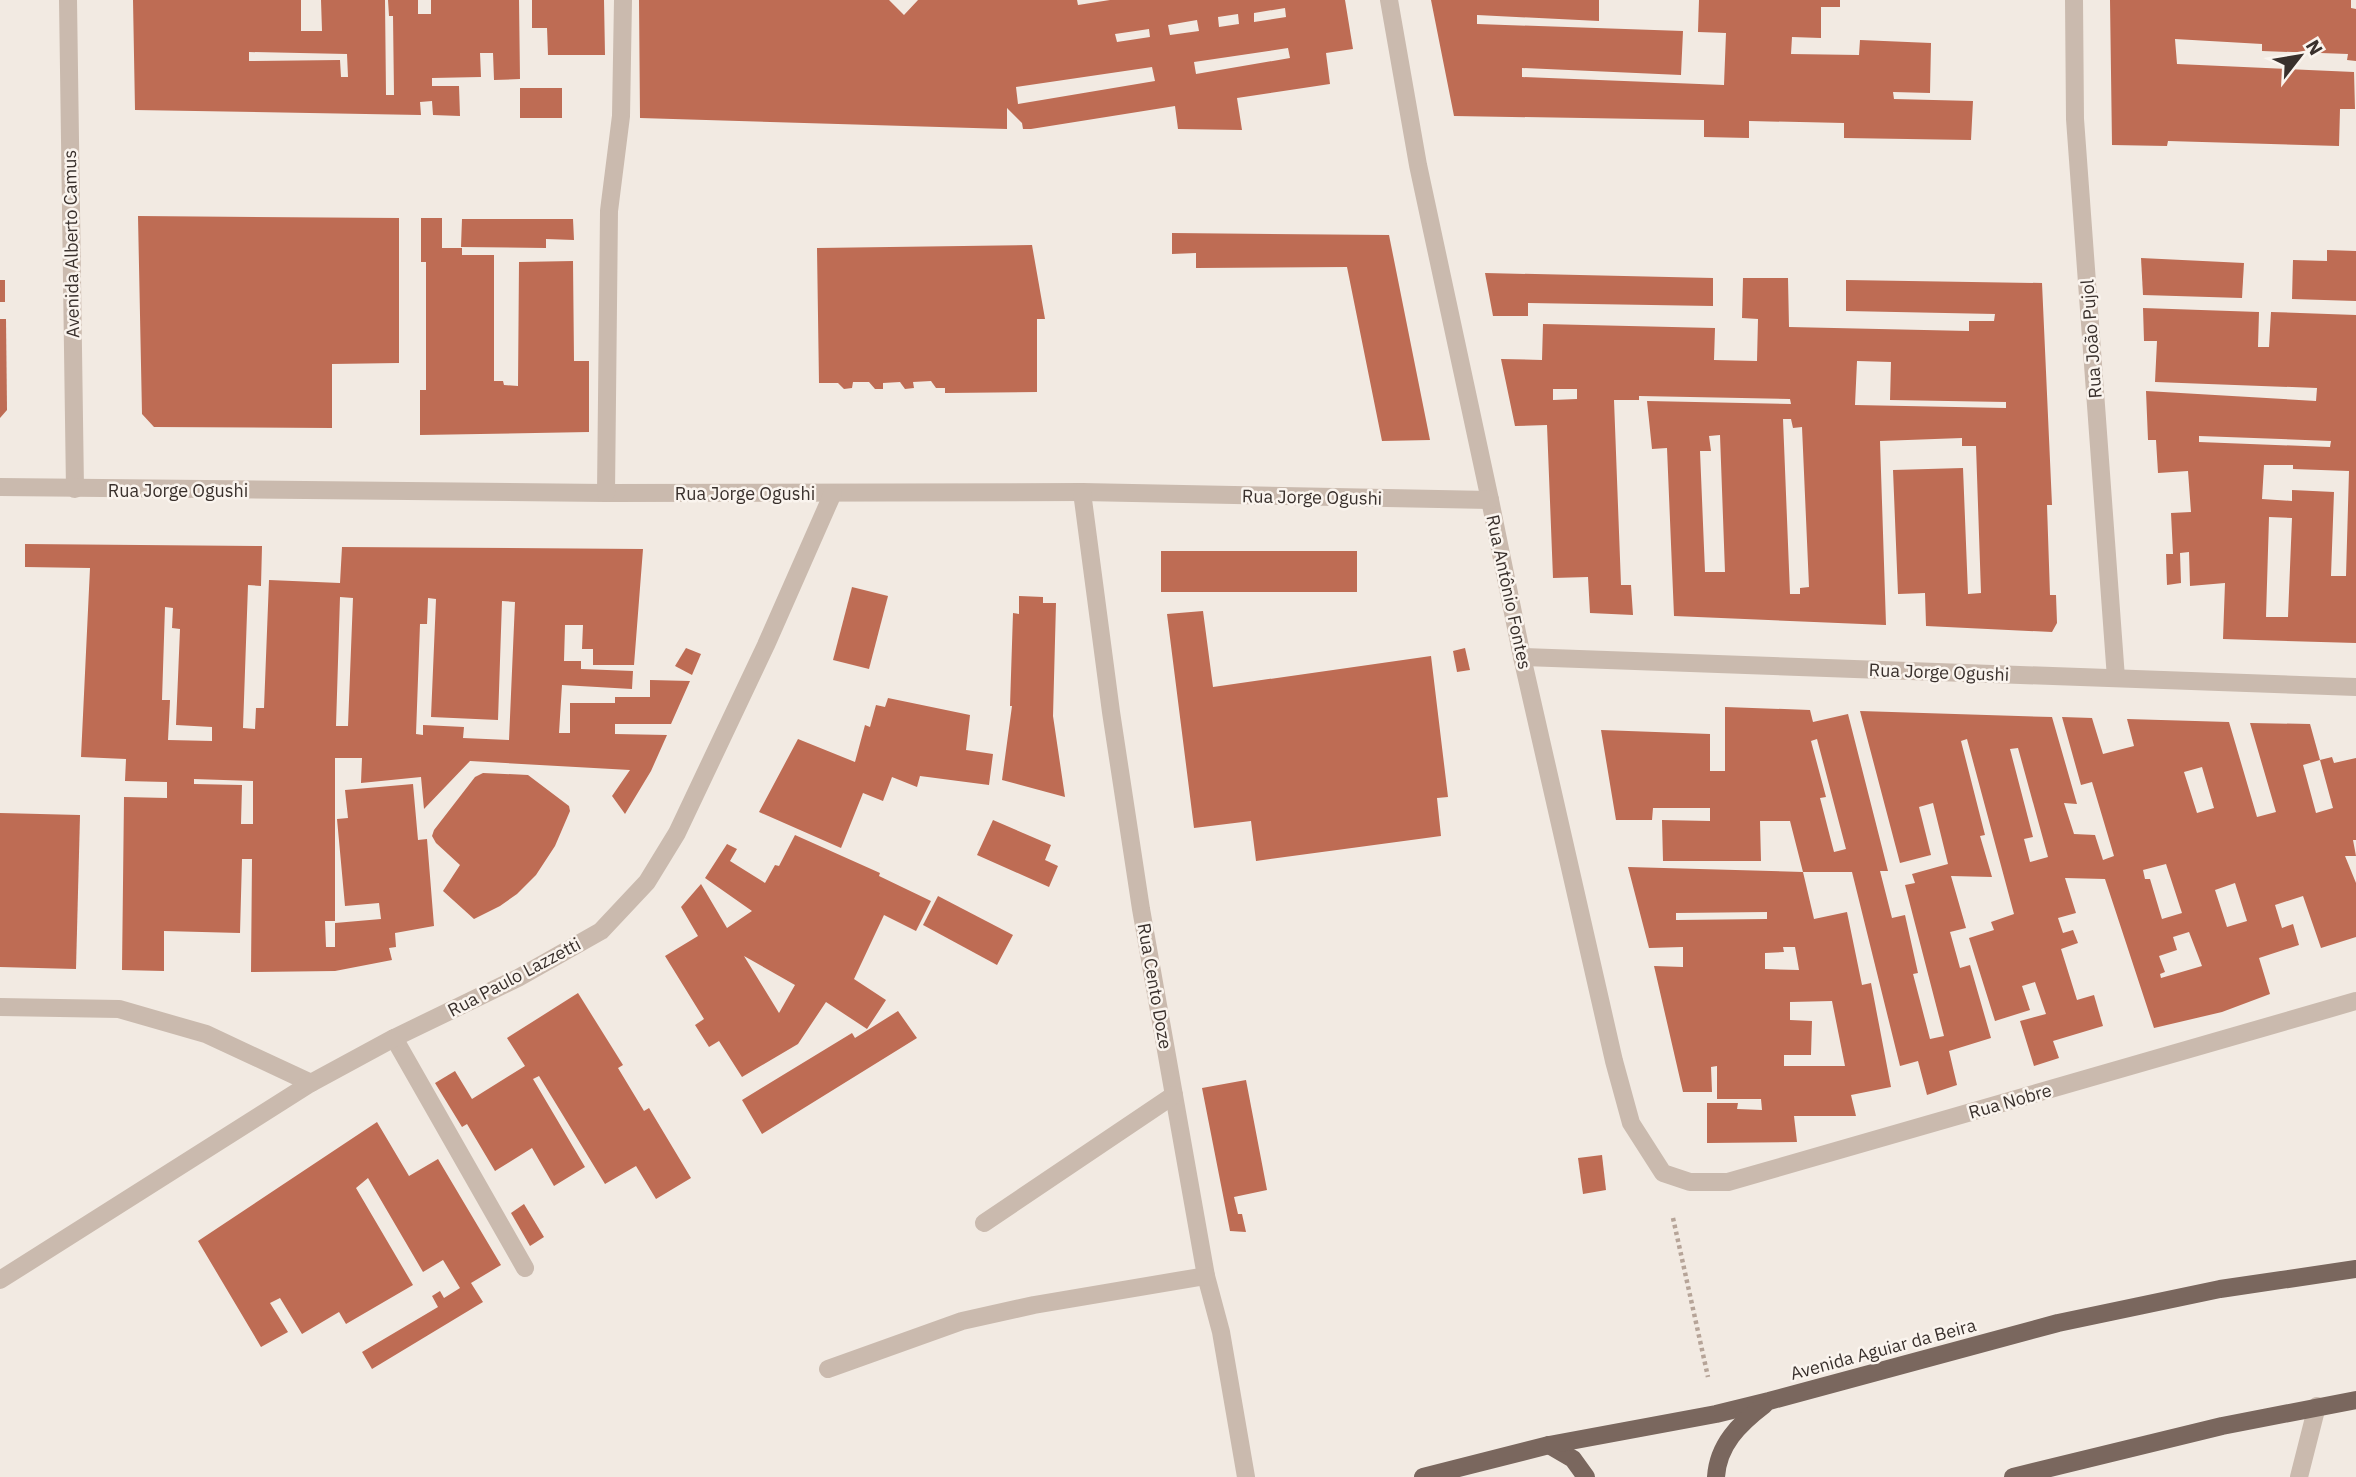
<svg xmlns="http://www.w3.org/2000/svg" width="2356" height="1477" font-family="'IBM Plex Sans',sans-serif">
  <rect width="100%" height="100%" fill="#f2eae2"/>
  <!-- building -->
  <g fill="#be6c54" fill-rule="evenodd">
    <path d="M133,0H301V31H322L321,0H385L386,95H394L393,16H389L388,0H418V14H431V0H519L520,79L494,80L493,53H480L481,77L432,78V86H459L460,116L433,115L432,101L420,102L421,115L135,110ZM249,52L347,54L348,77H341L340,60L249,61Z"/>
    <polygon points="532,0 604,0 605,55 548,55 547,28 532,28"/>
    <path d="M639,0H889L904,15L918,0H1077L1078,5L1110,0H1345L1353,49L1326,53L1330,84L1237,98L1242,130L1178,129L1175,106L1031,129H1023L1022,123L1007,108V129L640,118ZM1285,8L1286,17L1254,22V13ZM1238,14L1239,24L1219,27L1218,17ZM1197,20L1199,31L1170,35L1168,25ZM1149,29L1150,37L1117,42L1115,34ZM1288,48L1290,58L1196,74L1194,62ZM1152,67L1155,81L1018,104L1016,87Z"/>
    <polygon points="1431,0 1599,0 1599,21 1477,15 1477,24 1683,31 1681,75 1522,68 1522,77 1724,85 1726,33 1698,32 1699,0 1840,0 1840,7 1821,7 1821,38 1792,37 1791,54 1859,55 1860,40 1931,43 1930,93 1893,92 1894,99 1973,101 1971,140 1844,138 1844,123 1749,121 1749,138 1704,137 1704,120 1454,116"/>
    <polygon points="2110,0 2351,0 2351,8 2356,9 2356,61 2347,60 2348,54 2262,51 2262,44 2175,39 2177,64 2354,72 2355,109 2340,109 2339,146 2168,141 2167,146 2112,145"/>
    <rect x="520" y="88" width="42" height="30"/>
    <polygon points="138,216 399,218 399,363 332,364 332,428 154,427 142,414"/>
    <polygon points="421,218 442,218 442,248 462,248 462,255 494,255 494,381 503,381 504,385 518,386 519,262 573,261 574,361 589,361 589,432 420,435 420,390 426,390 426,262 421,262"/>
    <polygon points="462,219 573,219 574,240 546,239 546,248 461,247"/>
    <polygon points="1172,233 1389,235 1430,440 1382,441 1347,267 1196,268 1196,253 1172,254"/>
    <polygon points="1032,245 1045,319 1037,319 1037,392 945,393 945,388 936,388 931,381 913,382 914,388 905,389 900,382 883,383 883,389 875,389 869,382 853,382 852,388 844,389 838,383 819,383 817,248"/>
    <polygon points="2327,250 2356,251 2356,301 2292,299 2293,260 2327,261"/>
    <polygon points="2141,258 2244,263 2242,298 2143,295"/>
    <polygon points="1485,273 1713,278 1713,306 1528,303 1528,316 1493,316"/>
    <path d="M1743,278H1788L1789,327L1969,331V321H1994L1995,314L1846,311V280L2042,283L2052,505H2047L2050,595H2056L2057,623L2052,632L1926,626L1925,593L1898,594L1893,470L1963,468L1968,594L1981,593L1976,446H1962V438L1880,441L1886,625L1674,616L1667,448L1652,449L1647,401L1791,404L1790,399L1639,396V400H1614L1621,585H1631L1633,615L1590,613L1588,577L1553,578L1547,425L1515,426L1501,359L1542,360L1543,324L1715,328L1714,360L1757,361L1758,319L1742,318ZM1857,361L1891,362L1890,400L2006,402V408L1855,405ZM1553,389H1577V399L1553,400ZM1783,419H1791L1793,428L1802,427L1809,587L1800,588V594H1790ZM1720,435L1725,572H1705L1700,451H1711L1709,436Z"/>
    <rect x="0" y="280" width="5" height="22"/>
    <path d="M2143,308L2259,312L2258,347H2269L2271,312L2356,315V643L2223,639L2225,583L2190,586L2189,552L2180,553L2181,583L2167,585L2166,554H2173L2171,513L2191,512L2188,471L2158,473L2156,440H2148L2146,391L2316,401L2317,388L2155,382L2157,341H2144ZM2199,436L2331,441L2330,447L2199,442ZM2264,465H2293V469L2349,471L2346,576H2331L2334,492L2292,490V501L2262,499ZM2269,517L2292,518L2288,617H2266Z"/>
    <polygon points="0,319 6,319 7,410 0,418"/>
    <path d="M25,544L262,546L261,586L248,585L243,728L255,729L256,708H264L269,580L340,583L342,547L643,549L634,665H593V649H582L583,625H565L564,661H581V669L633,671L632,689L562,685L559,733H570V703H615V697H650V680L690,681L671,724H615V734L667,735L651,771L625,814L612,796L630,770L470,761L424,809L421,777L361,783L362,758H335V921H325L326,947H335V923L381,919L379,903L345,906L337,819L348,818L345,790L413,784L418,840L427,839L434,926L395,933L396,947L389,948L392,960L335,971L251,972L252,859H242L240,933L164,931V971L122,970L124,797L167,798V782L125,781L126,759L81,757L90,568L25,567ZM340,597L353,598L348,726H336ZM428,598L436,599L431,717L498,720L502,601L515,602L509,740L463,738L464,727L423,725V735L416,734L420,624H427ZM165,607L173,608L172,628L180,629L176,725L212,727V741L168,740L170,700H162ZM194,779L253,781V824H241L242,785L194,784Z"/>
    <rect x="1161" y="551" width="196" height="41"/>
    <polygon points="852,587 888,596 869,669 833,660"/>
    <polygon points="1019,596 1043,597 1043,603 1056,603 1053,716 1065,797 1002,780 1012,706 1010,706 1013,613 1019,614"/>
    <polygon points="1203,611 1213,687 1431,656 1448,797 1437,798 1441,836 1256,861 1251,821 1194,828 1167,614"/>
    <polygon points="686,648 701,654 692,675 675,666"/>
    <polygon points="1465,648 1470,670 1457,672 1453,651"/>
    <polygon points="888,698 970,715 966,750 993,754 989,785 920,776 917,787 892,777 883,801 863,793 841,848 759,812 798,739 855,762 865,725 870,727 876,705 885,707"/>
    <path d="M1725,707L1810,710L1813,722L1848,714L1888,871H1880L1892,918L1905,915L1918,973L1913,974L1930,1039L1944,1036L1905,885L1915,883L1912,874L1948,864L1933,803L1919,807L1931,855L1900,863L1860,711L2052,717L2077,804L2064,803L2074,834L2095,835L2103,860L2114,856L2092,782L2081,785L2062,717L2092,718L2103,754L2134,746L2127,719L2229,722L2257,817L2276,812L2250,723L2310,724L2320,760L2332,757L2334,763L2356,758V840H2353L2356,856H2345L2356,883V937L2321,948L2303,896L2275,905L2282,928L2293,924L2299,945L2259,958L2270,994L2222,1012L2154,1028L2105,879L2065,878L2076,913L2058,918L2063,933L2073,930L2078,943L2061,949L2077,1000L2094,995L2103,1026L2053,1041L2059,1058L2034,1066L2020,1021L2046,1014L2035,982L2022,986L2030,1010L1995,1021L1969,938L1994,930L1991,922L2014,914L1967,739L1961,741L1985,835L1980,836L1992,877L1951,876L1966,928L1950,932L1960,968L1970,965L1991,1038L1949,1051L1957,1085L1927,1095L1918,1061L1900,1066L1852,872H1803L1790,821H1760L1761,861H1663L1662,820L1710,821V808H1653L1652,820H1616L1601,730L1710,734V771H1725ZM1817,739L1846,849L1834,852L1820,798L1826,797L1811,741ZM2018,748L2048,857L2030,862L2024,839L2033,837L2010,749ZM2320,760L2333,808L2316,813L2303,765ZM2202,767L2214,808L2197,813L2184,772ZM2166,864L2182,913L2162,919L2150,879H2145L2143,870ZM2235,883L2247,921L2227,927L2215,890ZM2189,932L2202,966L2161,978L2160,974L2165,972L2159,956L2177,950L2173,937Z"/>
    <polygon points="483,773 528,775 569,806 570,811 555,846 536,875 517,894 500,906 474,919 443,891 460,865 436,843 432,836 434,830 475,777"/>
    <polygon points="0,813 80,815 76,969 0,967"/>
    <polygon points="993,820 1051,845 1045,860 1058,866 1049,887 977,855"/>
    <path d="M795,835L880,873L879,876L931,901L916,931L884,915L854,979L886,1000L867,1029L826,1002L798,1044L742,1077L719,1041L709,1047L695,1025L704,1019L665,956L698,936L681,907L701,884L727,928L752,911L705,878L727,844L737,849L730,861L765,883L775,865L779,866ZM744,956L795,985L779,1013Z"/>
    <path d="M1628,867L1803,872L1814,919L1847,912L1862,985L1871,983L1891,1087L1851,1095L1856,1116H1794L1797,1142L1707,1143V1103H1738L1737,1109L1762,1110L1761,1099H1717V1066L1711,1067L1712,1092H1683L1654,966L1683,967V947L1649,948ZM1767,912V919L1676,920V913ZM1783,947H1795L1799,970L1765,969V953L1784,952ZM1832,1001L1845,1066H1784V1055H1811L1812,1021L1790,1020V1002Z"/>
    <polygon points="938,896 1013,935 997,965 923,925"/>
    <polygon points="578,993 623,1065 618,1068 644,1111 649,1108 691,1178 656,1199 636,1166 605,1184 539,1076 533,1079 585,1167 554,1186 532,1148 495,1171 467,1124 462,1127 435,1083 455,1071 472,1099 525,1066 507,1038"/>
    <polygon points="898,1011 917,1038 762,1134 742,1100 852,1033 855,1038"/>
    <polygon points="1246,1080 1267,1190 1234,1197 1238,1214 1242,1214 1246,1232 1230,1231 1202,1088"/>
    <polygon points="377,1122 409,1176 438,1159 501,1265 471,1283 483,1302 372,1369 362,1352 438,1307 432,1296 440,1291 444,1298 460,1288 443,1260 423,1272 368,1178 356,1188 413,1285 346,1324 339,1312 302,1334 280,1298 270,1303 288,1332 261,1347 198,1241"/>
    <polygon points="1602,1155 1606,1190 1583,1194 1578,1158"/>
    <polygon points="524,1204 544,1237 530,1246 511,1213"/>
  </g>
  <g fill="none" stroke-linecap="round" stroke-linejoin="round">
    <!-- path -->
    <polyline stroke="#b6a498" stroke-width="4.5" stroke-dasharray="3.5 3.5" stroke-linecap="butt" points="1673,1218 1708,1377"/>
    <!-- minor -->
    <g stroke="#cabaae" stroke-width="18">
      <polyline points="68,0 75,489"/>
      <polyline points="1389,0 1418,165 1490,500 1522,657 1614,1061 1631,1123 1663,1173 1690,1182 1728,1182 2356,1001"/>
      <polyline points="2074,0 2075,119 2116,678"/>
      <polyline points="0,487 606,493 1082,492 1490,500"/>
      <polyline points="1082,492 1111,712 1141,909 1206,1276 1221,1332 1246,1477"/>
      <polyline points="606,493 609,211 621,116 623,0"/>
      <polyline points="1522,657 2356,687"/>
      <polyline points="0,1007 119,1009 206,1034 311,1083"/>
      <polyline points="394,1038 525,1268"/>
      <polyline points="984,1223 1174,1095"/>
      <polyline points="0,1280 311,1083 394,1038 518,978 601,931 647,882 677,833 766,645 833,493"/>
      <polyline points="828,1369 962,1321 1034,1305 1206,1276"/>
      <polyline points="2299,1477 2317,1406"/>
    </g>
    <!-- major -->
    <g stroke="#7a675e" stroke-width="18">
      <polyline points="1549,1445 1573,1459 1586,1477"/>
      <polyline points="1423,1477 1549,1445 1716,1414 1769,1401 2058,1323 2220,1289 2356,1269"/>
      <path d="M1716,1477C1718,1445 1739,1424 1764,1405"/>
      <polyline points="2013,1477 2222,1426 2356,1400"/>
    </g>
  </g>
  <g text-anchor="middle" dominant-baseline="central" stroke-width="5" stroke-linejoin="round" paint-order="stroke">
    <!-- street labels -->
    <g font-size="18" fill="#39302c" stroke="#faf4ee">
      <text transform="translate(71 244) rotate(-91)">Avenida Alberto Camus</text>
      <text transform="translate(2091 339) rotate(-94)">Rua João Pujol</text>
      <text x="178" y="490">Rua Jorge Ogushi</text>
      <text x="745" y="493">Rua Jorge Ogushi</text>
      <text transform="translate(1312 497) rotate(1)">Rua Jorge Ogushi</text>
      <text transform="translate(1509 592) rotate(78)">Rua Antônio Fontes</text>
      <text transform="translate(1939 672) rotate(2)">Rua Jorge Ogushi</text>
      <text transform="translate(514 977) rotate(-28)">Rua Paulo Lazzetti</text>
      <text transform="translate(1155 986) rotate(80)">Rua Cento Doze</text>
      <text transform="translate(2010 1101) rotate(-16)">Rua Nobre</text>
      <text transform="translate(1883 1349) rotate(-15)">Avenida Aguiar da Beira</text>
    </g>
  </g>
  <!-- north arrow -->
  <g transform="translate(2300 56) rotate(59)" stroke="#faf4ee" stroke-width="5" paint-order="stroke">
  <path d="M0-5L12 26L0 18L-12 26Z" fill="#39302c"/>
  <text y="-10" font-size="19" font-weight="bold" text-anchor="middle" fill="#39302c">N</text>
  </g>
</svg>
